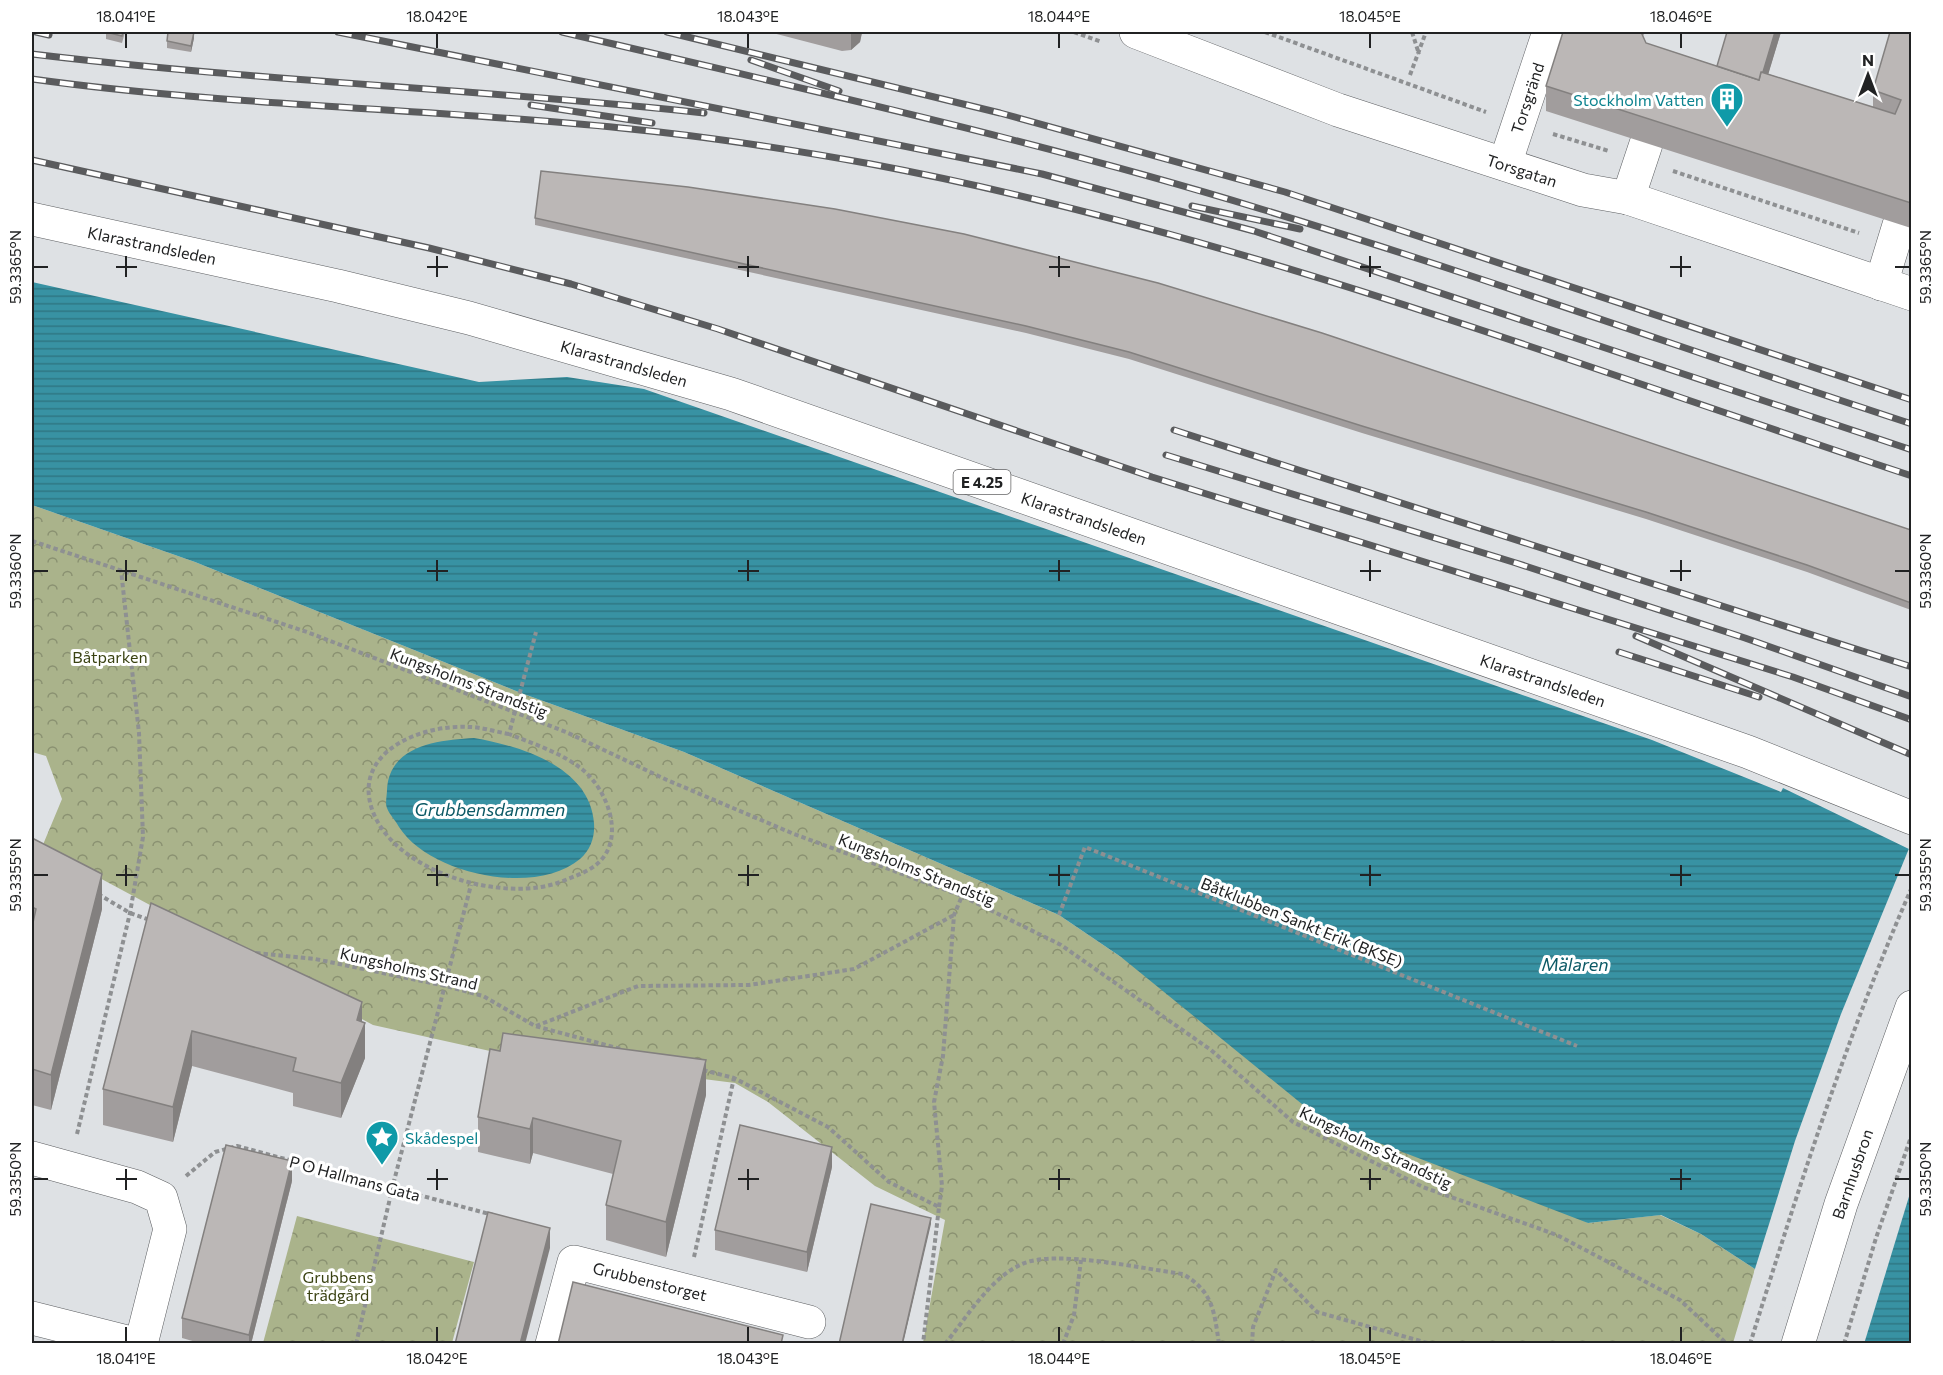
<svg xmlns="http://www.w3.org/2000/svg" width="1943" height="1375" font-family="Commissioner,sans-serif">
  <defs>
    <pattern id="park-crowns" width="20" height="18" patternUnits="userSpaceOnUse" patternTransform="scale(1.5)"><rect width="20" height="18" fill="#aab38b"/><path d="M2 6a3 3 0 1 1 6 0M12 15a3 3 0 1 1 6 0" fill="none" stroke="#8a9171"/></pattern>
    <pattern id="water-rules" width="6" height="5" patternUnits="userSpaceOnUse" patternTransform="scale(1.5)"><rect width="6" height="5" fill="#3892a3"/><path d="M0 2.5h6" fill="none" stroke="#2f7784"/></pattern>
  </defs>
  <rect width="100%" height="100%" fill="#dee1e4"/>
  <!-- park -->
  <g fill="url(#park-crowns)">
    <polygon points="32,505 195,562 521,693 684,752 1059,915 1121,957 1588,1223 1660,1215 1701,1234 1755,1269 1733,1343 923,1343 945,1220 875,1186 768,1102 735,1083 499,1053 373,1025 42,847 62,799 46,756 32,752"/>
    <polygon points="297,1216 474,1262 452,1343 263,1343"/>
  </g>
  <!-- water -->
  <g fill="url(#water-rules)">
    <polygon points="32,282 479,382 567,377 644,389 1652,740 1781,792 1783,788 1911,850 1911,1343 1822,1343 1755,1269 1701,1234 1661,1215 1588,1223 1324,1122 1121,957 1059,915 684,752 521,693 195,562 32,505"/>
    <path d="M474,738C521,746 590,767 594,823C595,836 591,850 580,859C535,897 429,874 399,827C396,821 389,814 387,808C385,803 387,795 387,790C389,745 439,740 474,738Z"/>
  </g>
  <!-- pier -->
  <polygon fill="#dee1e4" points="1910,846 1911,1190 1864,1344 1817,1344 1754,1272 1795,1141 1841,1014"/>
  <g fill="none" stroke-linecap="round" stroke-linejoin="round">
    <!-- minor casing -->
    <g stroke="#5d5f62" stroke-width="34">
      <g id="minor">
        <polyline points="1505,164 1549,32"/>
        <polyline points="1628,198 1646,144"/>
        <polyline points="1881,284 1899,225"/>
        <polyline points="32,1158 137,1187 161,1198 170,1229 141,1344"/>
        <polyline points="32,1318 135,1344"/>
        <polyline points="552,1344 574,1262 809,1322"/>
        <polyline points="1798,1344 1841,1204 1912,1007"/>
      </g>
    </g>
    <!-- major casing -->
    <g stroke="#5d5f62" stroke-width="34">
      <polyline id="major" points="1136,32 1338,110 1583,190 1628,198 1912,294"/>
    </g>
    <!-- highway casing -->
    <g stroke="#5d5f62" stroke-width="34">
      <polyline id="highway" points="32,219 338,286 469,318 731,394 1748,752 1912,818"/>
    </g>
    <!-- path -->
    <g stroke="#8e9092" stroke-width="4" stroke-dasharray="4.5 3" stroke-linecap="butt">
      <polyline points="1074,32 1102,42"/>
      <polyline points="1265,32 1486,112"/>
      <polyline points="1412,32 1419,54"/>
      <polyline points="1410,75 1426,32"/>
      <polyline points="1553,134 1609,151"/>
      <polyline points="1673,171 1859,233"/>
      <polyline points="32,541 307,632 566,732 667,780 794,834 962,896 1061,945 1211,1050 1293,1122 1423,1187 1557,1235 1680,1300 1727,1344"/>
      <path d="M509,734C496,732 482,727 469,727C422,724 350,752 373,812C397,874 506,904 563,881C577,875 592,871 602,859C624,833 606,789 583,770C562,753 534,744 509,734L536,632"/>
      <polyline points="98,894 130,913 150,920"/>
      <polyline points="1059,915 1085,847 1577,1046"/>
      <polyline points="256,953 315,959 446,986 483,996 535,1026 621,1049"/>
      <polyline points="536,1026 638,986 749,985 854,969 954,915"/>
      <polyline points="703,1070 734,1078 828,1127 889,1182 939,1207 923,1344"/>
      <polyline points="77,1134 130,913 143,837 139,733 121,570"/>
      <polyline points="186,1176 215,1152 237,1146 493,1215"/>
      <polyline points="939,1207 942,1186 934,1102 943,1056 954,915 962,896"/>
      <polyline points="694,1257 734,1078"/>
      <polyline points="356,1344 394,1181 471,885"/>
      <path d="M945,1344C967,1317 990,1278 1022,1264C1055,1249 1144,1269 1183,1274C1213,1292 1214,1310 1219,1344"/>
      <polyline points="1063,1344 1074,1315 1081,1260"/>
      <polyline points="1252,1344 1253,1327 1276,1270 1317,1312 1431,1344"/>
      <path d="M1750,1344C1798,1190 1847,1035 1912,887"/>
      <polyline points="1844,1344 1876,1238 1912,1134"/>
    </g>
    <!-- minor -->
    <use href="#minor" stroke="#fff" stroke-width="33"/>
    <!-- major -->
    <use href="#major" stroke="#fff" stroke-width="33"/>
    <!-- highway -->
    <use href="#highway" stroke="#fff" stroke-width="33"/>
    <!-- rail casing -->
    <g stroke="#5a5b5d" stroke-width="7">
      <g id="rail">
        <polyline points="36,32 49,35"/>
        <polyline points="338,32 1042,174 1254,231 1912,450"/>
        <path d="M562,32C796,87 1031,139 1261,209C1479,275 1695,353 1912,424"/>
        <polyline points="667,32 1000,113 1285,192 1912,400"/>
        <path d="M32,54C255,81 480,89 704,113"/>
        <polyline points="751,60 839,91"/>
        <path d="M32,79C227,106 425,108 621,128C705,136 788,149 871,164C1228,231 1568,362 1912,476"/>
        <polyline points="531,105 652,123"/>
        <polyline points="32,160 429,248 571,284 718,329 1152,477 1793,677 1912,720"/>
        <polyline points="1192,206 1300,229"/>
        <polyline points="1174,430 1912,667"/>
        <polyline points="1166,455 1516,563 1745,638 1912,697"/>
        <polyline points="1636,636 1912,755"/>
        <polyline points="1619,652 1759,697"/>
      </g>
    </g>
    <!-- rail -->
    <use href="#rail" stroke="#fff" stroke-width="4.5" stroke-dasharray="14" stroke-linecap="butt"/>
  </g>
  <!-- wall -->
  <g fill="#a19d9d">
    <polygon points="106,32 125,32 122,43 106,39"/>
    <polygon points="769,32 862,32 862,33 860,42 851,50 842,51"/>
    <polygon points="1645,32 1643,36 1646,43 1717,66 1727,32 1781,32 1768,74 1873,107 1873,90 1911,32 1911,228 1546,111 1546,86"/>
    <polygon points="194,38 191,52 167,48 167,41"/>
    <polygon points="541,171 1911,530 1911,610 1807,572 1646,519 1362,433 1129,359 1026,333 535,225 535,218"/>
    <polygon points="32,838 102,909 51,1110 32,1105"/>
    <polygon points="151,903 362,1022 365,1058 341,1118 293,1106 293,1093 192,1066 173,1142 103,1125 103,1089"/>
    <polygon points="706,1095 666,1257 606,1240 606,1205 613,1174 533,1153 530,1164 478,1152 478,1117"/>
    <polygon points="832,1167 807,1272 715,1250 715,1230"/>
    <polygon points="292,1181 251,1344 203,1344 182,1338 182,1318"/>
  </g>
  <!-- shaded-wall -->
  <g fill="#83807f">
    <polygon points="194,32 194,38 191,52 191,46"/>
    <polygon points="851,32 862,32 860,42 851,50"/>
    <polygon points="1775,32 1781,32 1759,105 1759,85"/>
    <polygon points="102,874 102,909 51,1110 51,1075"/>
    <polygon points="362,1002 362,1030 365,1023 365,1058 341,1118 341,1083"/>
    <polygon points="192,1031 192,1066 173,1142 173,1107"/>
    <polygon points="706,1060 706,1095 666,1257 666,1222"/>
    <polygon points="533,1118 533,1153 530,1164 530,1129"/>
    <polygon points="832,1147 832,1167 807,1272 807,1252"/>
    <polygon points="292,1161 292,1181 251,1344 249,1344 249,1335"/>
    <polygon points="931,1218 931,1224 903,1344 902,1344"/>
    <polygon points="550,1228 550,1248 525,1344 520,1344"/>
  </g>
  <!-- building -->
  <g fill="#bbb7b6" stroke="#83807f" stroke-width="1.5">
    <polygon points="106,32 123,32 122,36"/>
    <polygon points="168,32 194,32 191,46 167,41"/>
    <polygon points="1563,32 1641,32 1646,43 1759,80 1761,72 1895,114 1901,100 1873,90 1890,32 1911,32 1911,203 1546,86"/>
    <polygon points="1727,32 1775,32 1763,72 1761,72 1759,80 1717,66"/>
    <polygon points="541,171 688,187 835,209 964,234 1158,283 1322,333 1911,530 1911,603 1807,565 1646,512 1362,426 1129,352 1026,326 535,218"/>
    <polygon points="32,838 102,874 51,1075 32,1069 32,927 36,909 32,907"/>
    <polygon points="151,903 362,1002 357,1020 365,1023 341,1083 293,1071 296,1058 192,1031 173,1107 103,1089"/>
    <polygon points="503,1033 706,1060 666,1222 606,1205 621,1141 533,1118 530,1129 478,1117 490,1049 500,1051"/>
    <polygon points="740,1125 832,1147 807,1252 715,1230"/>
    <polygon points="226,1145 292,1161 249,1335 182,1318"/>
    <polygon points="871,1204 931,1218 902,1344 839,1344"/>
    <polygon points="488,1212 550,1228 520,1344 455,1344"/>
    <polygon points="573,1282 783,1335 781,1344 558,1344"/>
  </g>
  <!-- ticks -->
  <path fill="none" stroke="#212223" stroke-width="2" d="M126,33V48M437,33V48M748,33V48M1059,33V48M1370,33V48M1681,33V48M126,256V277M437,256V277M748,256V277M1059,256V277M1370,256V277M1681,256V277M33,267H48M116,267H137M427,267H448M738,267H759M1049,267H1070M1360,267H1381M1670,267H1691M1895,267H1910M126,560V581M437,560V581M748,560V581M1059,560V581M1370,560V581M1681,560V581M33,571H48M116,571H137M427,571H448M738,571H759M1049,571H1070M1360,571H1381M1670,571H1691M1895,571H1910M126,865V886M437,865V886M748,865V886M1059,865V886M1370,865V886M1681,865V886M33,875H48M116,875H137M427,875H448M738,875H759M1049,875H1070M1360,875H1381M1670,875H1691M1895,875H1910M126,1169V1190M437,1169V1190M748,1169V1190M1059,1169V1190M1370,1169V1190M1681,1169V1190M33,1179H48M116,1179H137M427,1179H448M738,1179H759M1049,1179H1070M1360,1179H1381M1670,1179H1691M1895,1179H1910M126,1327V1342M437,1327V1342M748,1327V1342M1059,1327V1342M1370,1327V1342M1681,1327V1342"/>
  <!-- icons -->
  <defs>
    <g id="building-pin" transform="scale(1.725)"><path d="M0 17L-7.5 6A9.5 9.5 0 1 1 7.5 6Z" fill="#0f9aa8" stroke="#fff"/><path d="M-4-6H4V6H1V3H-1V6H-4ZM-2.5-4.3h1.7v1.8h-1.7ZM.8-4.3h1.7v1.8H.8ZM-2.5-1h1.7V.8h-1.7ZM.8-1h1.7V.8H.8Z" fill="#fff"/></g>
    <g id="sight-pin" transform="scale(1.725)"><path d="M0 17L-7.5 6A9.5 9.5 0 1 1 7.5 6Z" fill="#0f9aa8" stroke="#fff"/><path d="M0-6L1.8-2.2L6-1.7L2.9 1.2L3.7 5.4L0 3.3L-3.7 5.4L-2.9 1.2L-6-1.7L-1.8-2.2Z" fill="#fff"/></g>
  </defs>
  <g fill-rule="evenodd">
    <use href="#building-pin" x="1727" y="99"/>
    <use href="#sight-pin" x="382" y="1137"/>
  </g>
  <g text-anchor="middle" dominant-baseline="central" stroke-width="6" stroke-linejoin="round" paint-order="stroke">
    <!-- shield labels -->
    <rect fill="#fff" stroke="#646465" stroke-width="1.5" x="953.5" y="470" width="57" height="24" rx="4.5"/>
    <g font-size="15" font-weight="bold" fill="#212223">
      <text x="982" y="482">E 4.25</text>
    </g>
    <!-- street labels -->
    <g font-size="16" fill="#212223" stroke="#fff">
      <text transform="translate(1527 98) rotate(-72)">Torsgränd</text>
      <text transform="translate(1522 170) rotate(18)">Torsgatan</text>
      <text transform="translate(152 245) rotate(12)">Klarastrandsleden</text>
      <text transform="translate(624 363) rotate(16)">Klarastrandsleden</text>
      <text transform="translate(1084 518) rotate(19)">Klarastrandsleden</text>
      <text transform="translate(1543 680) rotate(19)">Klarastrandsleden</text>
      <text transform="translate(469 682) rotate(21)">Kungsholms Strandstig</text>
      <text transform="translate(917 869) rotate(22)">Kungsholms Strandstig</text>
      <text transform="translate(1302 922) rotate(22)">Båtklubben Sankt Erik (BKSE)</text>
      <text transform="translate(409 968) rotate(13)">Kungsholms Strand</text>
      <text transform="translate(1376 1147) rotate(26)">Kungsholms Strandstig</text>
      <text transform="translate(1852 1174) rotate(-71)">Barnhusbron</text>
      <text transform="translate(355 1178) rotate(15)">P O Hallmans Gata</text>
      <text transform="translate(650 1281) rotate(14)">Grubbenstorget</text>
    </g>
    <!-- culture labels -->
    <g font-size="16" fill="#0d838f" stroke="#fff" text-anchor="end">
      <text x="1704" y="99">Stockholm Vatten</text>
      <text x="405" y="1137" text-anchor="start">Skådespel</text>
    </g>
    <!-- park labels -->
    <g font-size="16" fill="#3a4212" stroke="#fff">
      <text x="110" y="656">Båtparken</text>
      <text x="338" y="1276">Grubbens<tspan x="338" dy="18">trädgård</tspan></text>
    </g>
    <!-- water labels -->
    <g font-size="18" font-style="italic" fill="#0c5965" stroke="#fff">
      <text x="490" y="809">Grubbensdammen</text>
      <text x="1575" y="964">Mälaren</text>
    </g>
  </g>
  <!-- border -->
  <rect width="1943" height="1375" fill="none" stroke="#ffffff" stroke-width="66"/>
  <!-- north arrow -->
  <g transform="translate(1868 75)" stroke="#ffffff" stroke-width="4.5" paint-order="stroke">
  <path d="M0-4.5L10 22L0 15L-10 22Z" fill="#212223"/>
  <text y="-9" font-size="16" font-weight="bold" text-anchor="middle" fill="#212223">N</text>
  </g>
  <rect x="33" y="33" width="1877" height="1309" fill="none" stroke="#212223" stroke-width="2"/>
  <g font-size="15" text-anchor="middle" fill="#212223">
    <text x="126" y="22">18.041°E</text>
    <text x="437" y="22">18.042°E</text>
    <text x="748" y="22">18.043°E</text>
    <text x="1059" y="22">18.044°E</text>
    <text x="1370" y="22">18.045°E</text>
    <text x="1681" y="22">18.046°E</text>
    <text transform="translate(16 267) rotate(-90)" y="5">59.3365°N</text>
    <text transform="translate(1926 267) rotate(-90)" y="5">59.3365°N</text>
    <text transform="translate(16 571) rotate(-90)" y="5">59.3360°N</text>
    <text transform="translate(1926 571) rotate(-90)" y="5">59.3360°N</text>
    <text transform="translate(16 875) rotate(-90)" y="5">59.3355°N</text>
    <text transform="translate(1926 875) rotate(-90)" y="5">59.3355°N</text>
    <text transform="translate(16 1179) rotate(-90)" y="5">59.3350°N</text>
    <text transform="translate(1926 1179) rotate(-90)" y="5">59.3350°N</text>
    <text x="126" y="1364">18.041°E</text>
    <text x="437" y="1364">18.042°E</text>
    <text x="748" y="1364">18.043°E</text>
    <text x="1059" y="1364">18.044°E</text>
    <text x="1370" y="1364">18.045°E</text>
    <text x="1681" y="1364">18.046°E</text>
  </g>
</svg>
